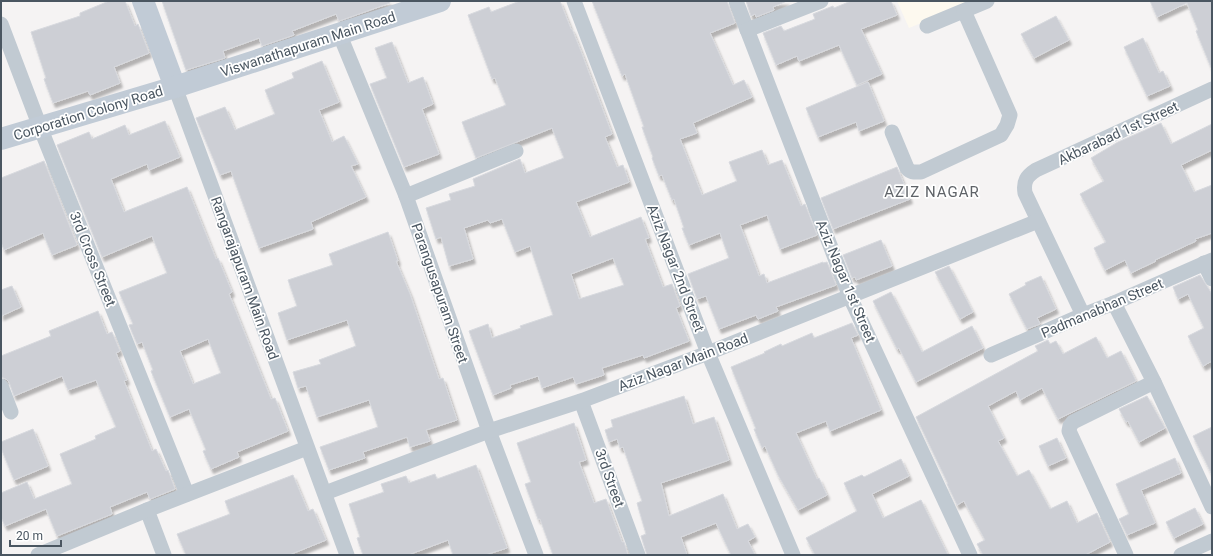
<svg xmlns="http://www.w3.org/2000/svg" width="1213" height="556" font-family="Roboto,sans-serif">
  <defs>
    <filter id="shadow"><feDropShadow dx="2.5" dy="4.5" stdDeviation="1" flood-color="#0004"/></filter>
  </defs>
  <rect width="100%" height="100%" fill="#f5f3f3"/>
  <!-- commercial -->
  <polygon fill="#fdf9ef" points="897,1 975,1 909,28"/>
  <!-- building -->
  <g fill="#cdcfd5" stroke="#d7d9de" fill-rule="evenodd" filter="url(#shadow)">
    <polygon points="109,1 125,1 135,26 138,24 149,53 114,67 120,83 90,95 88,91 53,103 44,79 46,78 31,32 80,16 80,13"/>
    <polygon points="162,1 389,1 390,3 339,21 336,14 292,31 294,35 262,46 259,38 223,51 225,58 186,70"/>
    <path d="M520,1H560L571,29H572L582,54L612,134L605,137L617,167L623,165L629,182L576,202L590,237L641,217L649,238L645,239L663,287L672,284L680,306L676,308L689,341L644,358L643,355L602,368L604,375L576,384L573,377L542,388L538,376L510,385L511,388L493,395L469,331L488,324L492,338L521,328L520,326L553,315L530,246L515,252L502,219L490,223L488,220L464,228L473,259L449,266L441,237L436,239L426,208L451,200L449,194L475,186L473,179L520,159L525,173L564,158L552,128L476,158L462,122L506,105L495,78L492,79L468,15L489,7L491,12ZM613,258L624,285L579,299L571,274Z"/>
    <polygon points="592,1 727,1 735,23 710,33 733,85 744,80 752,97 693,123 697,133 680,139 702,195 737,181 729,162 762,150 768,165 782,160 801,206 805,204 817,235 780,249 767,215 740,225 759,276 764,274 767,283 823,262 823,263 827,262 836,285 776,307 778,311 758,319 756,315 719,329 706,296 697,299 688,274 729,258 720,233 689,245 682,228 684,228 674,199 672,200 662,175 659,176 652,158 653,157 642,127 644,127 625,74 622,76"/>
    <polygon points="746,1 787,1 773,7 774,10 756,17 755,14 751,16"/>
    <polygon points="851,1 891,1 897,15 861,29 882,74 857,85 839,45 799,61 797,56 776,65 763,33 781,26 784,31 815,19 813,14 833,6 834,8"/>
    <polygon points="1150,1 1212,1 1212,70 1196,31 1198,30 1187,3 1157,17"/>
    <polygon points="1056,16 1069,40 1034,58 1021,34"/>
    <polygon points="1143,38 1159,73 1163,71 1170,86 1147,96 1124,47"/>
    <polygon points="392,42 408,83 423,77 433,104 422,109 439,154 404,167 370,84 387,78 375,48"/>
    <polygon points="322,61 339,102 319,110 332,142 344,136 358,164 351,166 366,197 311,222 313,229 259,248 231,171 220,175 196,118 225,107 235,130 275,114 265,90 294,78 292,73"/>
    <polygon points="868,82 884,121 859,131 856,122 818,137 806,108"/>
    <path d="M165,121L180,157L149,170L147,164L111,179L124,212L187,187L216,259L218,258L232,292L229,294L271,399L275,398L288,431L237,452L239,457L211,469L203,451L206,450L189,409L170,417L151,371L153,370L142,342L137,344L129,325L133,324L119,292L167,273L152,236L102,257L57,145L89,132L92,139L125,125L129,135ZM208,339L221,373L193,384L180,351Z"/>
    <polygon points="1161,123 1171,144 1212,124 1212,150 1181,165 1194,192 1212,185 1212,233 1195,239 1196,241 1155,260 1156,261 1131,273 1125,260 1105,270 1094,248 1106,242 1080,194 1104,181 1091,158 1118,142"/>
    <polygon points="44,161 77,245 52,255 43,233 4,250 1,242 1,178"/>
    <polygon points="897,167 910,199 833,229 821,198"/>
    <polygon points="388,232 398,261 396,261 410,294 439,379 443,378 457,420 426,430 430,441 410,447 407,437 363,452 365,458 329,470 320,447 378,427 369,400 317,417 306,386 298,388 293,372 321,364 319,360 356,346 347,320 287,340 278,313 297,306 288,280 333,265 329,254"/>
    <polygon points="881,240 892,266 856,280 855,277 852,278 843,255"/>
    <polygon points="949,266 973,312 960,319 935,272"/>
    <polygon points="1200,275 1212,294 1212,361 1203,366 1188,336 1204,328 1188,294 1178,299 1173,287"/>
    <polygon points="1041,276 1056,309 1037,318 1040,324 1027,329 1009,294 1026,285 1025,283"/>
    <polygon points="12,286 21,307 1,316 1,290"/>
    <polygon points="891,292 922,352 972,326 983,348 916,382 899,348 897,349 873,301"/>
    <polygon points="98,311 107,334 112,332 120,351 116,353 127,380 124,381 152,451 156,449 166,471 168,470 175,489 150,499 147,492 110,507 112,514 57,536 46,509 5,526 1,517 1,493 27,482 34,499 72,484 60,454 96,439 95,436 116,427 96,380 68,390 62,376 14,396 9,382 6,379 1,377 1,356 51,336 49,331"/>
    <polygon points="852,323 858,335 851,338 881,410 830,431 826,421 796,433 817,479 819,478 827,495 798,510 778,475 765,446 762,448 754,429 756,429 731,367 765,353 764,352 781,344 782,346 812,333 814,338"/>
    <polygon points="1096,337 1107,358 1121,351 1136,381 1058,419 1042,388 1020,400 1016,391 988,406 1004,438 998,441 1017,476 1029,470 1050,509 1067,501 1077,523 1097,513 1110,542 1085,555 983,555 977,544 985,540 964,501 957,505 947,484 948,484 916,417 1038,351 1035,346 1048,340 1050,344 1056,341 1063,354"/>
    <polygon points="684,396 693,424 714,417 729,460 661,483 669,516 723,494 737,529 748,524 755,537 748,541 755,555 731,555 716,523 681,537 687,555 647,555 641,536 646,534 637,503 642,501 623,447 620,448 617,439 609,442 605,430 613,427 611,420"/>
    <polygon points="1147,396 1165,428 1139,442 1128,421 1126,422 1119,409"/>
    <polygon points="574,423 586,460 579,462 594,503 606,499 622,542 624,542 628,555 553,555 540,519 538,519 525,484 531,482 517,443"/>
    <polygon points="1212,427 1212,475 1193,436"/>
    <polygon points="33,429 48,466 14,480 1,448 1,442"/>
    <polygon points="1057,438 1066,458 1048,466 1039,446"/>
    <polygon points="1175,458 1181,473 1141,490 1155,523 1127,535 1119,519 1129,514 1116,484"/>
    <polygon points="901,459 909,476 872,494 883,518 921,500 948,555 815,555 806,538 857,511 844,483 862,475 864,477"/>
    <polygon points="476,465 507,548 485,555 453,555 448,540 408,555 363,555 357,538 360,537 349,504 384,492 381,484 406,476 409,483 435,474 437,479"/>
    <polygon points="293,475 308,511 313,509 326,540 289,555 186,555 177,534 230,514 225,501"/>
    <polygon points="1195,508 1203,524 1174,538 1166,522"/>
  </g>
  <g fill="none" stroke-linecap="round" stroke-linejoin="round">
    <!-- street -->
    <g stroke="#c1cad2" stroke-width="15">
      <polyline points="574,1 708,353 793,555"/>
      <polyline points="736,1 850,297 970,555"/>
      <polyline points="1,24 40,127 187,494"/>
      <polyline points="927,26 987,1"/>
      <polyline points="747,30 821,1"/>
      <polyline points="339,33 406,196 489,431 536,555"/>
      <polyline points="175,87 347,555"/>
      <path d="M892,132L907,168C911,173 915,172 921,172L1001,135L1007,125L1010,115L964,11"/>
      <polyline points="406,196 516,151"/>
      <polyline points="1204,263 1212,279"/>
      <polyline points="1114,303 1154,382 1212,507"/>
      <path d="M1083,315L1025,193C1023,181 1027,176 1036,170L1212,89"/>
      <polyline points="991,355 1083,315 1114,303 1212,260"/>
      <polyline points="1,386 11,412"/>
      <polyline points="581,401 638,555"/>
      <polyline points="325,493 489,431 581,401 708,353 1038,221"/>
      <polyline points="147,510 164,555"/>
      <polyline points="38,555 147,510 307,448"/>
      <polyline points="1126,555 1069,431 1070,426 1073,422 1154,382"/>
      <polyline points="1181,555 1212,541"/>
    </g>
    <!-- secondary -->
    <g stroke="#c1cbd6" stroke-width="22">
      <polyline points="143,1 175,87"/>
      <polyline points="1,139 175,87 440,1"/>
    </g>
  </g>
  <g text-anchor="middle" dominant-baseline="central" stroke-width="3.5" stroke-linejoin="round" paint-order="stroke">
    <!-- street labels -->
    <g font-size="14" fill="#4a5661" stroke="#fff">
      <text transform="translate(308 44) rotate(-18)">Viswanathapuram Main Road</text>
      <text transform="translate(88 113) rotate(-17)">Corporation Colony Road</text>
      <text transform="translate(1118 133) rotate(-25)">Akbarabad 1st Street</text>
      <text transform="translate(93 259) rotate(68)">3rd Cross Street</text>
      <text transform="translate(676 268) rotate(69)">Aziz Nagar 2nd Street</text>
      <text transform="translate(245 278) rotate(70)">Rangarajapuram Main Road</text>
      <text transform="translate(846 281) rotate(67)">Aziz Nagar 1st Street</text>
      <text transform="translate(440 293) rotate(71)">Parangusapuram Street</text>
      <text transform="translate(1102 308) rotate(-23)">Padmanabhan Street</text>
      <text transform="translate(683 362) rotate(-21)">Aziz Nagar Main Road</text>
      <text transform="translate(610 478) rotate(70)">3rd Street</text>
    </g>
    <!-- neighbourhood labels -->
    <g font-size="15" letter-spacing="1" fill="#5f6368" stroke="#fff">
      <text x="932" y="192">AZIZ NAGAR</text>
    </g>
  </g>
  <!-- border -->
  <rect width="1213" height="556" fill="none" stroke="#4a5661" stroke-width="4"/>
  <!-- scale -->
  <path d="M10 540v6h51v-6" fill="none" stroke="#4a5661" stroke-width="2"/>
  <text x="16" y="540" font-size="12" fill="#4a5661" stroke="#ffffff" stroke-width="3" paint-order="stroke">20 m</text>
</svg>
